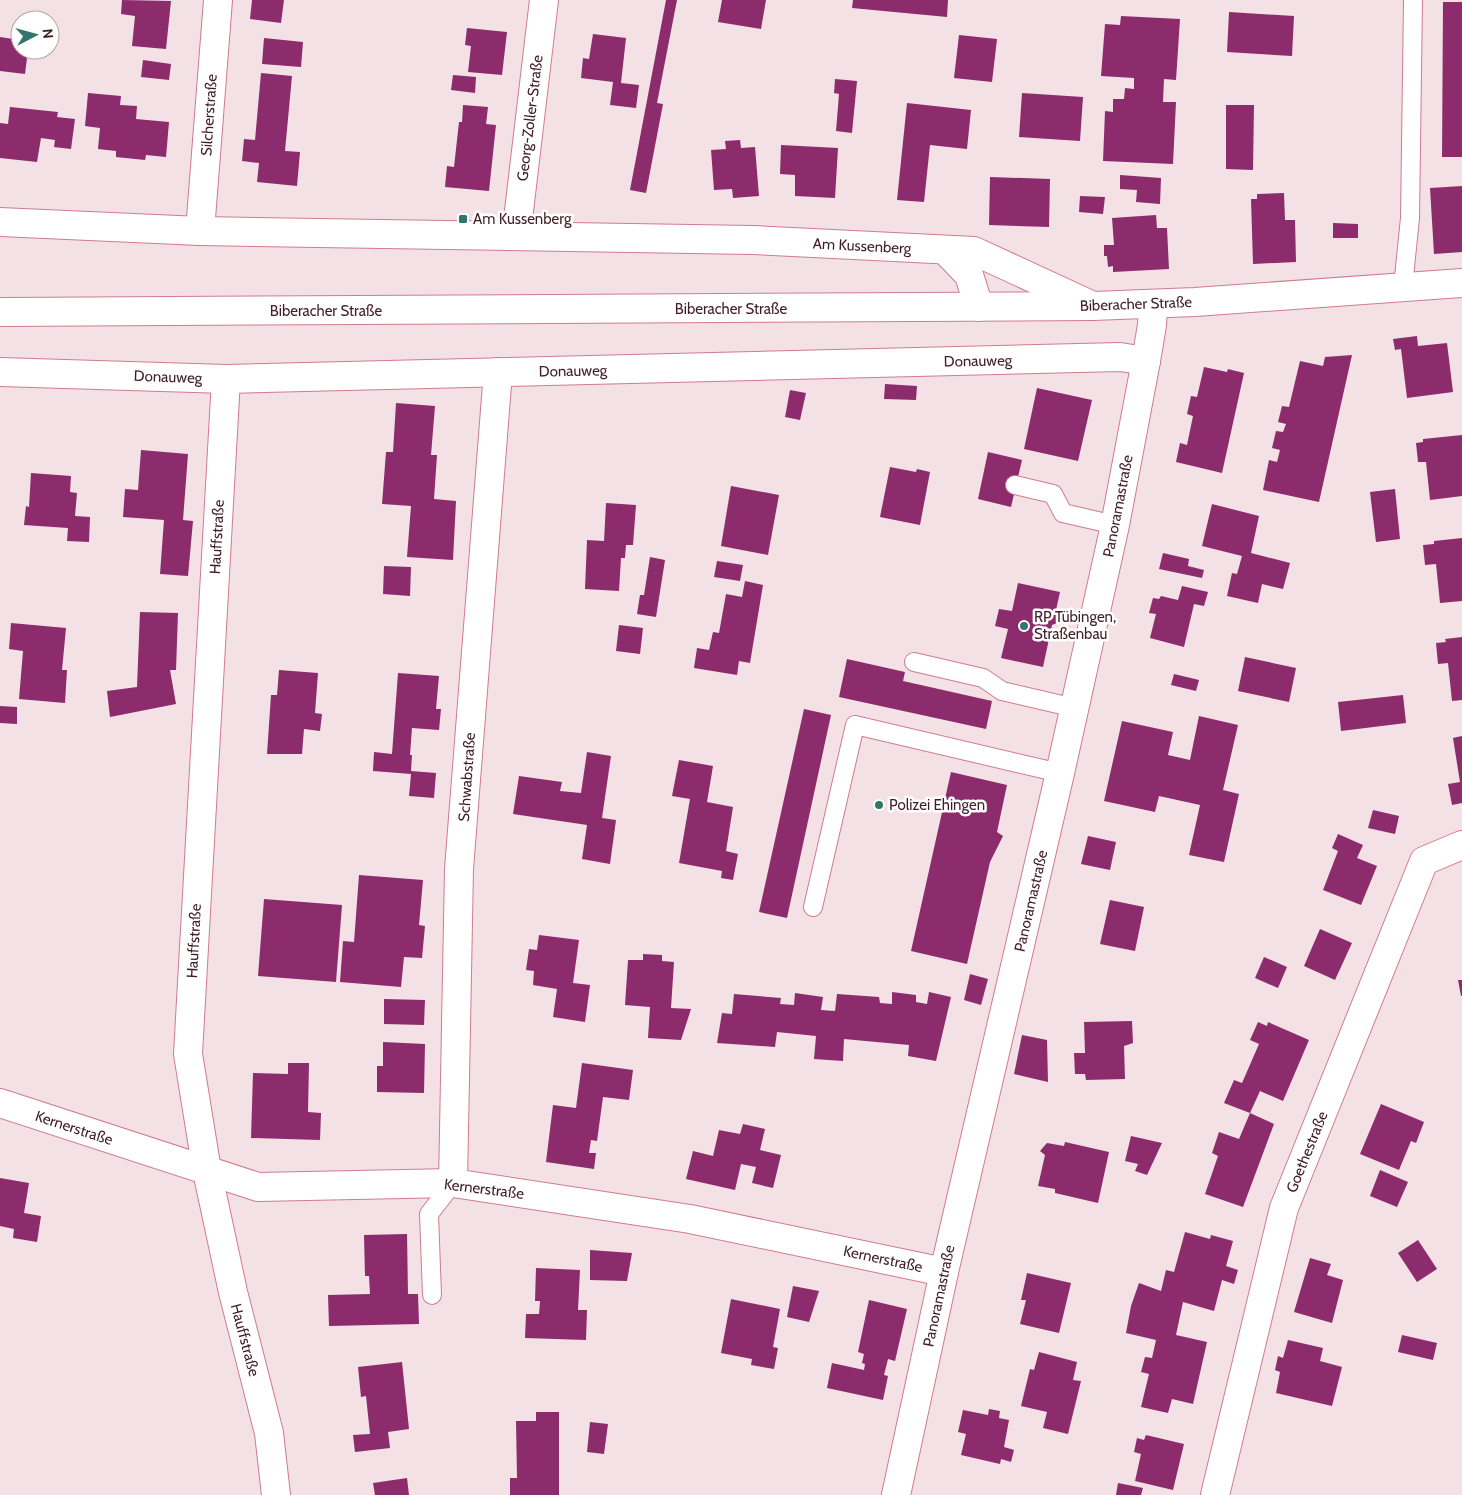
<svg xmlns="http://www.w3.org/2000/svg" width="1462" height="1495" font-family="Cabin,sans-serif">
  <rect width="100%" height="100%" fill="#f4e1e5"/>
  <!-- building -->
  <g fill="#8c2c6d">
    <polygon points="122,0 171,1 166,49 132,46 135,16 121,14"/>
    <polygon points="252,0 284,0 281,23 250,19"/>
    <polygon points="666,0 677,0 657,103 663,104 646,193 630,190"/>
    <polygon points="722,0 766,0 761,29 718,22"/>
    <polygon points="853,0 948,0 947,17 852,8"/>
    <polygon points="1443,2 1462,2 1462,157 1442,157"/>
    <polygon points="1229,12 1294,16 1292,56 1227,52"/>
    <polygon points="1121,16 1180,19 1176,80 1164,79 1163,102 1176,102 1173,164 1103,161 1105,111 1113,112 1113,99 1124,99 1125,88 1134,89 1134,78 1101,76 1105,24 1120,25"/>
    <polygon points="467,28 507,32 502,75 468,72 471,46 465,45"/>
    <polygon points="593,34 626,38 621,83 639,85 636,108 610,105 613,82 581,78 583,58 589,59"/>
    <polygon points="959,35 997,39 992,82 954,78"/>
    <polygon points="0,37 20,40 20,50 28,50 25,74 0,71"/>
    <polygon points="264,38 303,42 301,67 262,64"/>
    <polygon points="143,60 171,64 169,80 141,77"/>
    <polygon points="261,73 292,76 285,151 300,152 297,186 257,182 259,163 242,161 244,139 255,140"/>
    <polygon points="453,75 476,77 475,93 451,90"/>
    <polygon points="835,79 857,81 852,133 836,131 839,94 834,93"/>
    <polygon points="88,93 121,96 120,105 137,106 136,119 169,122 166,157 146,155 145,160 116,157 116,151 98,149 100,128 85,126"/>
    <polygon points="1022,93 1083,97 1080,141 1019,137"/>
    <polygon points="907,103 971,110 967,149 930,145 924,202 897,200"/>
    <polygon points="463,105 488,107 486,124 496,125 489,191 445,187 447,166 454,167 459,122 462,122"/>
    <polygon points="1226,105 1254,105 1253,170 1226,169"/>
    <polygon points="10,107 58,112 57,117 75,119 71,149 54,147 55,140 41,138 37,162 0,158 0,123 8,124"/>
    <polygon points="740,140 741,148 755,147 759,196 733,198 732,189 714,190 711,150 726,149 725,141"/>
    <polygon points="781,145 838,148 835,198 795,196 795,175 780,174"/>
    <polygon points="1120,175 1161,178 1160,204 1136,202 1137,190 1120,189"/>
    <polygon points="990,177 1050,179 1049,227 989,225"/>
    <polygon points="1462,186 1462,252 1434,254 1430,188"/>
    <polygon points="1284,193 1285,220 1295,220 1296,262 1253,264 1251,199 1257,199 1257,194"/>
    <polygon points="1080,196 1105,197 1103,214 1079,212"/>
    <polygon points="1156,215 1157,228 1167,228 1169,269 1113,272 1113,266 1108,267 1107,256 1104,256 1104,245 1114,245 1112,218"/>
    <polygon points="1333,223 1358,224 1358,238 1333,238"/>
    <polygon points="1417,336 1418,346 1447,343 1453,392 1407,398 1401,349 1395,350 1393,339"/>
    <polygon points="1352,355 1319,502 1263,490 1269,460 1277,462 1280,450 1272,448 1276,431 1283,432 1286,424 1278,422 1282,406 1289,407 1300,361 1323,366 1325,357"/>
    <polygon points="1204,367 1227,372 1228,369 1244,373 1222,473 1176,462 1180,443 1187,445 1193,416 1187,414 1191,396 1197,397"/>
    <polygon points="885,384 917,386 916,400 884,399"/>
    <polygon points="1037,388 1092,400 1078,461 1024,449"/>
    <polygon points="790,390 806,393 800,420 785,417"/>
    <polygon points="396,403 435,406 431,455 437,455 434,499 456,501 453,560 407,557 411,506 382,504 386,452 393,452"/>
    <polygon points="1462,435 1462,496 1430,500 1426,462 1418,462 1416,443 1423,442 1423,439"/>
    <polygon points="141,450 188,454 183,520 193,521 188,576 160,574 164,520 123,517 125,489 138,490"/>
    <polygon points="988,452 1022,460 1011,507 978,499"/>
    <polygon points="890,467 916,472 917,469 930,472 920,525 880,517"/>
    <polygon points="31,473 71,476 70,492 77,493 75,516 90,517 89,542 67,541 68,528 24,525 26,506 29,507"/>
    <polygon points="731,486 779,495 768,555 721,546"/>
    <polygon points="1395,489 1400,539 1376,542 1370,492"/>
    <polygon points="606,503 636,505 633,545 626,545 625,558 621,558 619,591 585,589 587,540 604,541"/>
    <polygon points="1212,504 1259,516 1251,553 1290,563 1283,589 1262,584 1258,603 1227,596 1232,573 1237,574 1242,556 1202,546"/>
    <polygon points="1462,538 1462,601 1440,603 1436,564 1425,565 1423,545 1434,544 1434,541"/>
    <polygon points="1163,553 1189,559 1188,566 1204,570 1202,578 1159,569"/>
    <polygon points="650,557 665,560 656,617 637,614 640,595 644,595"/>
    <polygon points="717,561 743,565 740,581 714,577"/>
    <polygon points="384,566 411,567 410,596 383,594"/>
    <polygon points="745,581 763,585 750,663 739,661 737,675 694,668 697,648 709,650 713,632 719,633 726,594 742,597"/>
    <polygon points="1018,583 1060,592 1056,610 1061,615 1061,618 1057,623 1052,625 1043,667 1001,658 1008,629 995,626 999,609 1012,611"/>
    <polygon points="1182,586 1208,592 1204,606 1194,604 1184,647 1150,638 1156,614 1149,613 1153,598 1159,599 1161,596 1178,600"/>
    <polygon points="140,612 178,613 176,670 170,670 176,704 110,717 107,691 137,687"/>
    <polygon points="11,623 66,628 62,670 67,670 65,703 19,699 23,651 9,649"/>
    <polygon points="619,625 643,628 640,654 616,651"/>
    <polygon points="1462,637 1462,700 1452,701 1448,663 1438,664 1436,643 1446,642 1445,639"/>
    <polygon points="1245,657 1296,668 1289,702 1238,691"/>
    <polygon points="847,659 905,672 903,681 992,701 986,729 839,697"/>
    <polygon points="279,670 318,673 315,713 322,714 320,731 304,729 302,754 267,754 271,695 277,695"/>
    <polygon points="398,673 439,676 436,709 441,709 439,730 412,728 410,755 412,755 411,771 436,773 434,798 409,796 411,774 373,771 374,752 392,754"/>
    <polygon points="1174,674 1199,680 1196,691 1171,685"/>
    <polygon points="1403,695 1406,723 1341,731 1338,702"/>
    <polygon points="0,706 17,707 17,724 0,723"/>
    <polygon points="804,709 831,715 787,918 759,912"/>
    <polygon points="1199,716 1238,725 1223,790 1239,794 1224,862 1189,855 1200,805 1159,796 1155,812 1104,801 1122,721 1173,732 1168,755 1190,760"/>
    <polygon points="1462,736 1462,803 1452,805 1448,784 1460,782 1453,738"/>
    <polygon points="587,752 611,756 602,818 616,820 610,864 582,859 587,825 513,814 519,776 562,782 560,791 581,793"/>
    <polygon points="679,760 713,766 707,802 733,807 726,851 738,854 733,880 721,878 722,871 679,863 690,799 672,796"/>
    <polygon points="951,772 1007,785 997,832 1003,836 990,862 967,964 911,951"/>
    <polygon points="1373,810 1399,816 1395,834 1368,828"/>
    <polygon points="1338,834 1363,845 1357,858 1377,866 1361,905 1323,890 1338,851 1332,848"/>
    <polygon points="1088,836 1116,842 1110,870 1081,864"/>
    <polygon points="359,875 423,880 419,925 425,926 422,958 404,957 401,987 340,982 343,941 354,942"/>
    <polygon points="264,899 342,905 336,982 258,976"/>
    <polygon points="1110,900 1144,907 1135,951 1100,944"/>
    <polygon points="1320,929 1352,943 1335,980 1304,966"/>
    <polygon points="539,935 579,940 573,983 590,985 585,1022 553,1017 557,989 533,985 534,971 526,970 529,949 537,950"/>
    <polygon points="643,954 662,955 662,961 674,962 671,1008 691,1009 681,1040 648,1038 650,1007 625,1005 628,960 643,960"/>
    <polygon points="1264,957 1287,967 1278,988 1255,978"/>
    <polygon points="970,974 988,979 981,1005 964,1000"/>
    <polygon points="1458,980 1462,980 1462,996 1461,996"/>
    <polygon points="892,992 916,995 916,1002 927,1004 929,992 951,997 936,1061 908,1056 909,1045 844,1039 843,1061 814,1059 816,1036 777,1032 775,1047 717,1043 722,1013 732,1014 734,994 781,998 780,1004 794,1005 795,993 823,997 821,1010 835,1011 837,994 879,997 880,1003 892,1004"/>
    <polygon points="384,999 425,1000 424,1025 384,1024"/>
    <polygon points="1132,1021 1133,1043 1124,1046 1125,1079 1086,1080 1085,1074 1075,1074 1074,1053 1085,1053 1084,1022"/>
    <polygon points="1258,1022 1267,1026 1268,1022 1309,1040 1283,1101 1260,1091 1250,1113 1224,1103 1234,1080 1242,1083 1259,1044 1250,1040"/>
    <polygon points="1022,1035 1047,1040 1048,1082 1014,1074"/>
    <polygon points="383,1042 425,1044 424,1093 377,1092 377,1066 383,1066"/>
    <polygon points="288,1063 309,1063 308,1112 321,1113 320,1140 251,1138 253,1073 288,1074"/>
    <polygon points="582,1063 633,1070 629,1100 603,1097 597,1141 591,1140 589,1153 596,1153 594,1169 546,1162 553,1105 576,1108"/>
    <polygon points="1381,1104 1424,1122 1416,1143 1411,1141 1399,1170 1360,1154"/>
    <polygon points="1250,1113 1274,1124 1243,1207 1205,1194 1218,1156 1212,1153 1219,1132 1239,1139"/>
    <polygon points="743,1124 765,1129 760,1150 781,1155 773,1188 752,1183 756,1167 741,1164 735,1190 686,1179 693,1151 713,1156 719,1130 740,1134"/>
    <polygon points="1131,1136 1162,1143 1147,1175 1135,1171 1138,1164 1125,1161"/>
    <polygon points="1065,1142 1109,1152 1098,1203 1055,1193 1055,1189 1038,1186 1045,1155 1040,1151 1047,1143 1064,1146"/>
    <polygon points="1380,1170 1408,1182 1397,1207 1370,1196"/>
    <polygon points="0,1178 29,1183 24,1213 41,1216 37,1242 13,1238 14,1229 0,1226"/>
    <polygon points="1185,1232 1210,1239 1211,1235 1233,1241 1226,1266 1238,1270 1234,1284 1222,1280 1214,1311 1183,1302 1176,1335 1207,1342 1193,1404 1172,1399 1168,1413 1141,1407 1149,1374 1141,1372 1145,1357 1152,1358 1156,1340 1126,1333 1131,1306 1139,1283 1161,1291 1166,1270 1174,1272"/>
    <polygon points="407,1234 408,1294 418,1294 419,1324 329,1326 328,1295 370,1294 369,1276 365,1276 364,1235"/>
    <polygon points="1418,1240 1437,1269 1417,1282 1398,1253"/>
    <polygon points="590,1250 632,1253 627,1281 590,1280"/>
    <polygon points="1310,1258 1331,1264 1327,1275 1343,1280 1332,1323 1294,1312"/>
    <polygon points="536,1268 580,1270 578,1310 587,1310 586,1340 525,1338 526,1314 539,1314 540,1301 535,1301"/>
    <polygon points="1027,1273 1071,1283 1059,1333 1020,1324 1026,1300 1021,1300"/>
    <polygon points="793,1286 819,1291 809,1322 787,1317"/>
    <polygon points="731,1299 780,1309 773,1347 778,1348 774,1369 751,1365 752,1359 721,1353"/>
    <polygon points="869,1300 907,1309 895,1361 888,1359 884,1375 888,1376 883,1400 827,1388 832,1363 864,1370 865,1364 862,1363 864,1354 858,1352"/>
    <polygon points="1402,1335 1437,1343 1433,1360 1398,1352"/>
    <polygon points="1288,1340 1323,1348 1320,1361 1342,1367 1332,1406 1276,1393 1280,1372 1275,1370 1278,1356 1283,1358"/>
    <polygon points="1039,1352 1077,1362 1073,1380 1081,1381 1068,1434 1043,1428 1047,1412 1021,1406 1030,1369 1034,1370"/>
    <polygon points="402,1362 409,1429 388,1432 390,1448 355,1452 353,1435 370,1434 366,1396 361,1397 358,1367"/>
    <polygon points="989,1409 1000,1411 999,1418 1009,1420 1004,1447 1014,1450 1011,1462 1001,1459 1000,1464 961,1455 966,1434 958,1432 963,1410 988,1415"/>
    <polygon points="536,1412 559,1412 559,1495 510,1495 510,1478 517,1478 516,1421 536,1421"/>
    <polygon points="590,1422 608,1424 604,1454 587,1452"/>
    <polygon points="1146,1435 1184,1444 1173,1490 1135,1481 1141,1454 1134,1452 1137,1438 1144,1440"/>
    <polygon points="407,1478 409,1495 375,1495 373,1483"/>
    <polygon points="1118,1483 1143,1488 1141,1495 1116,1495"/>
  </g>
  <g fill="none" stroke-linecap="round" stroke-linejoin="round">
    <!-- service casing -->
    <g stroke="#d07b92" stroke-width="20">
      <g id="service">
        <polyline points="1403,287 1410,218 1413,0"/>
        <polyline points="1015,485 1053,494 1063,513 1115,525"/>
        <polyline points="914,662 983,678 1002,691 1075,708"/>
        <polyline points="813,907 855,725 1060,773"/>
        <polyline points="432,1295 429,1214 453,1183"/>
      </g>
    </g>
    <!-- minor casing -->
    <g stroke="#d07b92" stroke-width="30">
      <g id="minor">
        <polyline points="0,222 200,231 753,240 974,251 1093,306"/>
        <polyline points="200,231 218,0"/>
        <polyline points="516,236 544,0"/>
        <polyline points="945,250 969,275 979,307"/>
        <polyline points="0,372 226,379 1120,357 1146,361"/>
        <polyline points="226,379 188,1054 207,1171 233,1292 269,1433 276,1495"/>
        <polyline points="0,1103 258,1187 453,1183 690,1219 944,1272"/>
        <polyline points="453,1183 459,869 498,372"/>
        <polyline points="1215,1495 1284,1208 1424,861 1462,845"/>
      </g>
    </g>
    <!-- tertiary casing -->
    <g stroke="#d07b92" stroke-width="30">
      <g id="tertiary">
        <polyline points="0,312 1093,306 1195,302 1462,283"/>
        <polyline points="896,1495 944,1272 1060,773 1115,525 1146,361 1152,325 1153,305"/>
      </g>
    </g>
    <!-- service -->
    <use href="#service" stroke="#fff" stroke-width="18"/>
    <!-- minor -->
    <use href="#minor" stroke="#fff" stroke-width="28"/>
    <!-- tertiary -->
    <use href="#tertiary" stroke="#fff" stroke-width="28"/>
  </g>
  <!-- markers -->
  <g fill="#30766c" stroke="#fff" stroke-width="2">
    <rect x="458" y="214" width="10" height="10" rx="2.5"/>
    <circle cx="1024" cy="626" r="5"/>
    <circle cx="879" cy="805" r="5"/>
  </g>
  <g text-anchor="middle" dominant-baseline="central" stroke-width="5" stroke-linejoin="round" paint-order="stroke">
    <!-- street labels -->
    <g font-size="15" fill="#411f29" stroke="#fff">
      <text transform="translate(209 115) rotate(-86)">Silcherstraße</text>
      <text transform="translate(530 118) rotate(-83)">Georg-Zoller-Straße</text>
      <text transform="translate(862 246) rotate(3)">Am Kussenberg</text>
      <text transform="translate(1136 304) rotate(-2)">Biberacher Straße</text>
      <text x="731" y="309">Biberacher Straße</text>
      <text x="326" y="311">Biberacher Straße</text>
      <text transform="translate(978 361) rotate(-1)">Donauweg</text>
      <text transform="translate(573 371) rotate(-1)">Donauweg</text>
      <text transform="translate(168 377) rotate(2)">Donauweg</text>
      <text transform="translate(1118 506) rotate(-79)">Panoramastraße</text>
      <text transform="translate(217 537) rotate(-87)">Hauffstraße</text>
      <text transform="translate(467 777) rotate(-86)">Schwabstraße</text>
      <text transform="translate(1031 901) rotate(-77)">Panoramastraße</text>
      <text transform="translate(194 941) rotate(-87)">Hauffstraße</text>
      <text transform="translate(74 1128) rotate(18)">Kernerstraße</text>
      <text transform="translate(1307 1152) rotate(-68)">Goethestraße</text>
      <text transform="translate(484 1189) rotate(7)">Kernerstraße</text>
      <text transform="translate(883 1259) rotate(12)">Kernerstraße</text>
      <text transform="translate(939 1296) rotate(-78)">Panoramastraße</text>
      <text transform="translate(245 1340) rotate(75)">Hauffstraße</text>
    </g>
    <!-- poi labels -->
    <g font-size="15" fill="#411f29" stroke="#fff" text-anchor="start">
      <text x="473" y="219">Am Kussenberg</text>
      <text x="1034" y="617">RP Tübingen,<tspan x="1034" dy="17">Straßenbau</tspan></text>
      <text x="889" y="805">Polizei Ehingen</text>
    </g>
  </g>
  <!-- north arrow -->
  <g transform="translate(35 35) rotate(84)"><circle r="24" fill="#ffffff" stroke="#b3a5a9"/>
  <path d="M0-4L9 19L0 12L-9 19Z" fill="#30766c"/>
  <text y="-8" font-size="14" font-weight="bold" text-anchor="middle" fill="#411f29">N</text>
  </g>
</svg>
